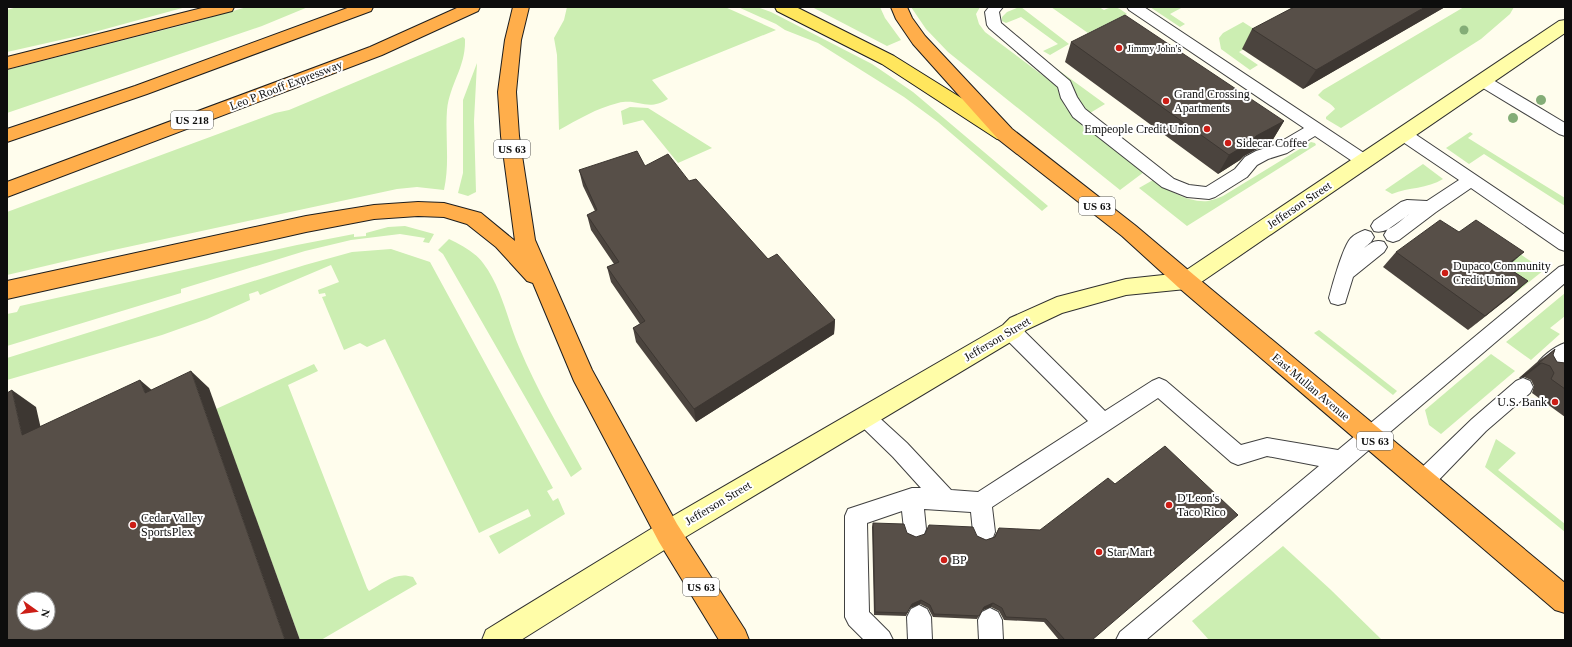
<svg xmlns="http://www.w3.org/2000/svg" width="1572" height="647" font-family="'Times New Roman',serif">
  <rect width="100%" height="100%" fill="#fffded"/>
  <!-- green -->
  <g fill="#cceeb2">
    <polygon points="17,7 186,7 87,34 7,52 7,10"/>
    <polygon points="247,7 308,7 262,26 7,113 7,70 187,24"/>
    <path d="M567,7H725L776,30L652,80L668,99C647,112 639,98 618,103C597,108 577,120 559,130L557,55L554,38L564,20Z"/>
    <polygon points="738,7 757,7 771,12 872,64 913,92 1048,206 1042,211 938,122 904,97 818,43 785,30 776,24"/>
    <polygon points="812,7 880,7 885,18 901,40 887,46"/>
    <polygon points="911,7 980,7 976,14 979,24 985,32 1058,87 1065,107 1144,172 1120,190 948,52 926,29"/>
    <polygon points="1019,7 1021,7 1069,44 1050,55 1043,51 1058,44 1021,17 1006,23 1002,21 1002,17 1007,12"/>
    <path d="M1051,7H1099L1104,10C1114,5 1118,7 1127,14L1088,33Z"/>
    <polygon points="1150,7 1183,7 1170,14 1185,24 1180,27"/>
    <path d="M1464,7H1514L1510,14L1481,39L1341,128L1326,119V117L1335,109C1332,103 1323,101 1318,95L1323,90Z"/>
    <polygon points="1243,22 1265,36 1239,52 1258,65 1250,70 1221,49 1219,38 1223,33"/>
    <path d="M463,37L465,39C466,67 450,83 447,110C445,137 450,162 444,190L417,187L397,189L109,251L7,275V212L275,113L289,110Z"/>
    <polygon points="477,63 474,121 476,192 468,196 458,193 463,173 463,100"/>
    <polygon points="1057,69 1105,104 1090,113 1075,96 1073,86 1070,81 1056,70"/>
    <polygon points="630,107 648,108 712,148 678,163 643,120 623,125 621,111"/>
    <polygon points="1470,132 1473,134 1468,138 1565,198 1565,206 1484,154 1469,164 1446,148"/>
    <path d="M1311,142L1315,143L1316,145L1187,226L1139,188L1153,180C1167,190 1189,203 1208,201C1213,200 1218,198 1223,196Z"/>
    <path d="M1423,164L1443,179C1427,189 1409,187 1392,194L1385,190Z"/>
    <polygon points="405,226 434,234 429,243 423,242 425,238 400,234 351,240 305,251 181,289 181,293 7,346 7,314 17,312 20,306 297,245 354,234 354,237 366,236 366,233 388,227"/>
    <path d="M449,239C461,245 475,252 483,263C502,288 507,319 519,347C537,390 560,429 582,469L571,477L443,254L438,250Z"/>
    <polygon points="1508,246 1544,270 1514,294 1492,279"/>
    <polygon points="391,249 430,262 553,488 547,491 553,501 558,498 565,514 499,554 489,536 531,516 528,509 479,533 385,339 367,347 360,343 344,350 322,297 326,296 325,293 319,294 318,290 339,282 331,265 260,295 258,291 249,294 250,300 207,319 162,335 7,380 7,358 305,265 352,252"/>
    <polygon points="1565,293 1565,316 1550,328 1560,334 1531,360 1506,342"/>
    <polygon points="1319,330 1397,391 1393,395 1314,333"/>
    <polygon points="1491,354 1515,371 1441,434 1429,425 1425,410"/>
    <path d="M314,364L318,371L288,385L367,588L369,591C383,583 396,571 413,577L417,584L321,640H300L216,409Z"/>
    <polygon points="1496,439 1516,453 1498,470 1565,524 1565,532 1485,467"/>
    <polygon points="1283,546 1331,590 1382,640 1209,640 1192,621"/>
  </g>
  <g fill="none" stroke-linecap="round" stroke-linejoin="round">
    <!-- lane casing -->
    <g stroke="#404040" stroke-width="2">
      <g id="lane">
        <polygon points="989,7 1003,7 999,12 1001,23 1070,81 1077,97 1085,109 1174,179 1189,185 1206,187 1235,169 1245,157 1256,151 1275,145 1304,128 1129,10 1127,7 1144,7 1370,157 1372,161 1370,165 1364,167 1358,165 1315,136 1287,153 1268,159 1257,165 1247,177 1215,197 1209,199 1187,197 1162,187 1073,117 1061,98 1058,87 989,28 987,25 985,12"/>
        <polygon points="1483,76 1488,77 1565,123 1565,136 1559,134 1478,85 1475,81 1478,77"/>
        <path d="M1403,128L1409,130L1565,235V251L1559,249L1471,188L1436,212L1399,240L1393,242L1387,240L1384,235L1387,230L1411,213C1400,220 1388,235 1374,231L1371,226L1374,221L1401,202L1407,200L1427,201L1459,180L1397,138L1395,134L1397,130Z"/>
        <path d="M1365,230L1371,232L1374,237L1371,242L1364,248C1371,243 1375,239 1384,242L1387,247L1384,252L1353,277L1345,303L1338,305L1331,303L1329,298C1332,286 1343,246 1351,238C1355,234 1360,232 1365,230Z"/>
        <polygon points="1565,265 1565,283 1146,640 1116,640 1120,632 1319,466 1267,456 1238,465 1231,462 1158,398 992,507 995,532 992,540 984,543 976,540 973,532 971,512 924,509 926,529 923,537 915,540 907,537 904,529 902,511 867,523 869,612 889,632 893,640 864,640 849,625 845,617 845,516 848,509 912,488 921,488 893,457 858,423 855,417 858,411 865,408 872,411 907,443 951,490 978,492 1088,421 1004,337 1001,331 1004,325 1011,323 1018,325 1105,411 1152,381 1159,378 1166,381 1241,445 1267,438 1338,450 1559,267"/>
        <path d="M1565,343V363C1556,371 1551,378 1538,374L1535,368C1540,357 1554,347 1565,343Z"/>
        <polygon points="1523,378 1530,381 1533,387 1530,393 1486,431 1431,488 1423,491 1415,488 1412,481 1415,474 1472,419 1516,381"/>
        <polygon points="919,605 927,609 931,617 932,640 908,640 907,617 911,609"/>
        <polygon points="990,608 998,612 1002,620 1003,640 979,640 978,620 982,612"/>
      </g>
    </g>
    <!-- secondary casing -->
    <g stroke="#2f2f2f" stroke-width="2">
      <polygon id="secondary" points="1565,20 1565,33 1194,287 1186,289 1126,295 1062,313 1026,330 1019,337 677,542 521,640 482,640 486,630 659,524 1003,325 1010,318 1057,297 1126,279 1182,273 1559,21"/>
    </g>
    <!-- primary casing -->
    <g stroke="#1e1e1e" stroke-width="2">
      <polygon id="primary" points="775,7 796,7 894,56 1011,129 1013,134 1011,139 1004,140 997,139 882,64 777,11"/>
    </g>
    <!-- highway casing -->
    <g stroke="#1e1e1e" stroke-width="2">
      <g id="highway">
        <polygon points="206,7 234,7 232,11 7,69 7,57"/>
        <polygon points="350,7 373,7 371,11 147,94 7,142 7,129 135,86"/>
        <polygon points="459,7 480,7 478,11 382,55 7,197 7,182 370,47"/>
        <polygon points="513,7 529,7 521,40 516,92 519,136 535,240 592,370 677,524 745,630 749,640 719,640 659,542 574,381 533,283 527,281 496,247 467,224 444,217 418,216 374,219 306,232 7,299 7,281 306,216 374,205 418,202 444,203 481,213 515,241 501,136 498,92 505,40"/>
        <polygon points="891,7 907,7 912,18 925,36 1012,129 1136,226 1194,275 1565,583 1565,613 1555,610 1178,287 1122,236 998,139 913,44 896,19"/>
      </g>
    </g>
    <!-- lane -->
    <use href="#lane" fill="#fff" fill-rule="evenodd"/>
    <!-- secondary -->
    <use href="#secondary" fill="#fffda8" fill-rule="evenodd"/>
    <!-- primary -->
    <use href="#primary" fill="#ffe65d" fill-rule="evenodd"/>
    <!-- highway -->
    <use href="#highway" fill="#ffae4b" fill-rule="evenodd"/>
  </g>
  <!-- trees -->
  <g fill="#84ad77">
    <circle cx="1464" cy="30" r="4.5"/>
    <circle cx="1541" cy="100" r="5"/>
    <circle cx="1513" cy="118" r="5"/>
  </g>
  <!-- wall -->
  <g fill="#4b443e">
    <polygon points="1445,7 1303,89 1242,49 1252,29"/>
    <polygon points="1071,42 1284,121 1272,141 1244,156 1240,160 1218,174 1065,62"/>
    <polygon points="645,166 689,181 768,259 835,320 834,334 696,422 636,342 633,328 640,324 611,282 607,267 614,264 591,230 587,215 595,211 583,186 579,170"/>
    <polygon points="1396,252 1507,267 1528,281 1511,296 1468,330 1383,267"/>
    <polygon points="1555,349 1553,355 1557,362 1565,363 1565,417 1532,393 1534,386 1531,380 1524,377 1519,378 1536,363"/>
    <polygon points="873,523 907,533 916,537 977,536 986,540 994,537 999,528 1092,640 1059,640 1044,622 1004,620 999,611 991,607 982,610 977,619 933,617 928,608 920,604 910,608 906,616 874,615 872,527"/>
  </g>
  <!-- shaded-wall -->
  <g fill="#3d3732">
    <polygon points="1425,7 1445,7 1303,89 1316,70"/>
    <polygon points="1284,121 1272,141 1244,156 1240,160 1218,174 1229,155 1256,136"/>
    <polygon points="1524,252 1507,267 1505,266"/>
    <polygon points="1528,281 1511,296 1468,330 1485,316"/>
    <polygon points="835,320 834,334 696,422 694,409"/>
    <polygon points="1542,363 1524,377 1519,378 1538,364"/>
    <polygon points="191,371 209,388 300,640 285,640"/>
    <polygon points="140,380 160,397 145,393"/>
    <polygon points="12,390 36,407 46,451 22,435"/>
    <polygon points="921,600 920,604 910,608 906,616 912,604"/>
    <polygon points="993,603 991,607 981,611 984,607"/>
  </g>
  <!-- building -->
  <g fill="#574f48" stroke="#3d3732" fill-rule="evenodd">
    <polygon points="1294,7 1425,7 1316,70 1252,29"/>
    <polygon points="1125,15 1284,121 1256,136 1252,141 1229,155 1071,42"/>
    <polygon points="637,151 645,166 668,154 689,181 696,179 768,259 777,254 835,320 694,409 633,328 645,321 607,267 619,262 587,215 597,210 579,170"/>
    <polygon points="1440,220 1459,232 1476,220 1524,252 1505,266 1528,281 1485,316 1396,252"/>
    <polygon points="1555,349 1553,355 1557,362 1565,363 1565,389 1551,379 1554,373 1550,366 1542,363 1538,364"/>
    <path d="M191,371L285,640H7V393L12,390L22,435L140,380L145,393ZM24,599H48V623H24Z"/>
    <polygon points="1165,446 1238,515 1092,640 1065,640 1046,619 1006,617 1002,608 993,603 984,607 979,616 934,614 930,605 921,600 912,604 907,613 875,612 873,523 904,524 907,533 916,537 925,534 929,525 973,527 977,536 986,540 995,537 999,528 1040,530 1108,478 1115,484"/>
  </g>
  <!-- markers -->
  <g fill="#cc1e16" stroke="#fff" stroke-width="1.5">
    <circle cx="1119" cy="48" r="4"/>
    <circle cx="1166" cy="101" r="4"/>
    <circle cx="1207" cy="129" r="4"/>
    <circle cx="1228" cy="143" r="4"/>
    <circle cx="1445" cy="273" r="4"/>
    <circle cx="1555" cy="402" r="4"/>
    <circle cx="1169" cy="505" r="4"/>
    <circle cx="133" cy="525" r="4"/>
    <circle cx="1099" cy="552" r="4"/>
    <circle cx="944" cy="560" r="4"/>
  </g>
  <g text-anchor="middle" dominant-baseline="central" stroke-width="4" stroke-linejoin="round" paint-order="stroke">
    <!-- far-poi labels -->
    <g font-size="10" fill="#0d0d0d" stroke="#fff" text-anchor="start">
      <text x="1127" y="48">Jimmy John's</text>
    </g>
    <!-- shield labels -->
    <g fill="#fff" stroke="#565656" stroke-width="1">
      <rect x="171" y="111" width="42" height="18" rx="3"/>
      <rect x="494" y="140" width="36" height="18" rx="3"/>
      <rect x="1079" y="197" width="36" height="18" rx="3"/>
      <rect x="1357" y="432" width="36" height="18" rx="3"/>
      <rect x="683" y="578" width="36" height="18" rx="3"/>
    </g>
    <g font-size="11" font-weight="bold" fill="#0d0d0d">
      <text x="192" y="120">US 218</text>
      <text x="512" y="149">US 63</text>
      <text x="1097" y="206">US 63</text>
      <text x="1375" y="441">US 63</text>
      <text x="701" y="587">US 63</text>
    </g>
    <!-- street labels -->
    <g font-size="12" fill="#0d0d0d" stroke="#fff">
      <text transform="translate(286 85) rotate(-21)">Leo P Rooff Expressway</text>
      <text transform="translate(1299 205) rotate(-34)">Jefferson Street</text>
      <text transform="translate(997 339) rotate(-31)">Jefferson Street</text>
      <text transform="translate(1311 387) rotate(40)">East Mullan Avenue</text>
      <text transform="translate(718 503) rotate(-31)">Jefferson Street</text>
    </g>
    <!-- poi labels -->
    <g font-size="12" fill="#0d0d0d" stroke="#fff" text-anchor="start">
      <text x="1174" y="94">Grand Crossing<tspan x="1174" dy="14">Apartments</tspan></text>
      <text x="1199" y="129" text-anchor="end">Empeople Credit Union</text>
      <text x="1236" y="143">Sidecar Coffee</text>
      <text x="1453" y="266">Dupaco Community<tspan x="1453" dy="14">Credit Union</tspan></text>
      <text x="1547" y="402" text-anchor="end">U.S. Bank</text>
      <text x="1177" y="498">D'Leon's<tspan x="1177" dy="14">Taco Rico</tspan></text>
      <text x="141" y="518">Cedar Valley<tspan x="141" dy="14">SportsPlex</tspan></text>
      <text x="1107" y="552">Star Mart</text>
      <text x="952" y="560">BP</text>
    </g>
  </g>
  <!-- border -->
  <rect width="1572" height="647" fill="none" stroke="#0d0d0d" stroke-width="16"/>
  <!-- north arrow -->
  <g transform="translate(36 611) rotate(104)"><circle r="19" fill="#ffffff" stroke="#9e9e9e"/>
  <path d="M0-3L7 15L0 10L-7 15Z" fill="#cc1e16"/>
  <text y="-6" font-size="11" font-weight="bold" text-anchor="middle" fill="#0d0d0d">N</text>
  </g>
</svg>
